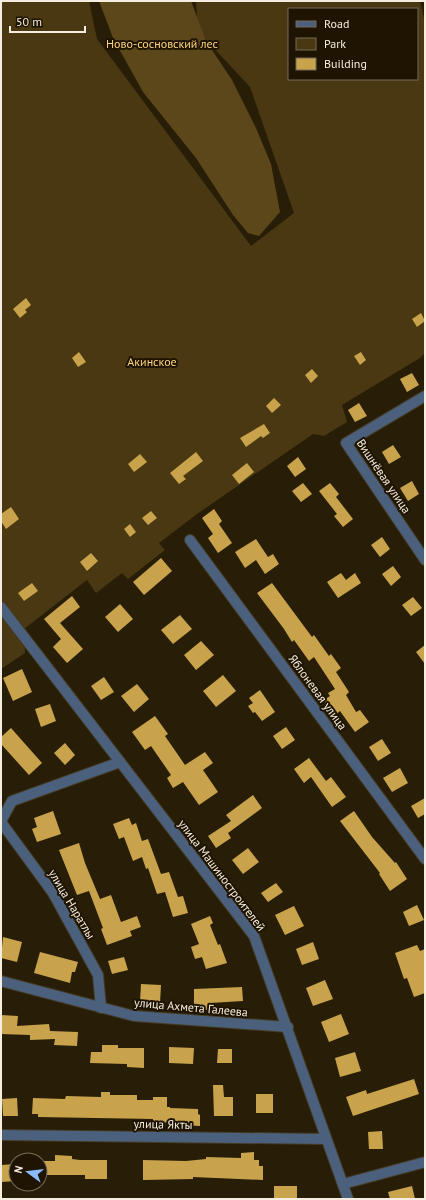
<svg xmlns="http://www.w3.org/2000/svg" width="426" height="1200" font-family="'PT Sans',sans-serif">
  <rect width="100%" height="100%" fill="#281e07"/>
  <!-- green -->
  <path fill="#493811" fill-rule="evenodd" d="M1,1H89L97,39L251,246L294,213L250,87L198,31L196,1H420L425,23V353L420,358L342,405L347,422L324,436L313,434L197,514L159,543L165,550L128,579L122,573L96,593L87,580L24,629L25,653L1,669ZM289,9H417V79H289Z"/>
  <!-- forest -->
  <polygon fill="#5b4719" points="99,1 191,1 206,41 232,80 256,128 271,164 280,212 259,236 248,233 233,215 196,158 143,92 113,38"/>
  <!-- building -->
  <g fill="#c9a34c">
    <polygon points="26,298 31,305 25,310 27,312 20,318 13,309"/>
    <polygon points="421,313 425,321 417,327 412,319"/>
    <polygon points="79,352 86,362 78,367 72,358"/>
    <polygon points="361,352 366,360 360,365 354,356"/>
    <polygon points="312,369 318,376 311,383 305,375"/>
    <polygon points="412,373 419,385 407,392 400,379"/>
    <polygon points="274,398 281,405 272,413 266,406"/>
    <polygon points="359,403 367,416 355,422 348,410"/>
    <polygon points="264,424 270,433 263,438 261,436 246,447 240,438"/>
    <polygon points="393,445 401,457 389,464 382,452"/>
    <polygon points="196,452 203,461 183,476 186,479 179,484 170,473"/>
    <polygon points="140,454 147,462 134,472 128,464"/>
    <polygon points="298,457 306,469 295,477 287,466"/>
    <polygon points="247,463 254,472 239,484 232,475"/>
    <polygon points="412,481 419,494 408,501 400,488"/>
    <polygon points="303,483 312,494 301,502 292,491"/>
    <polygon points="330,483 339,494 336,497 353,519 343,527 334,516 337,514 319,491"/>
    <polygon points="11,507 19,519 6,529 1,521 1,514"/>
    <polygon points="214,509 222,521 219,524 232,543 218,553 208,538 213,534 202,518"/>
    <polygon points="151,511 157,518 148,525 142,518"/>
    <polygon points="130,524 136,532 130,537 124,529"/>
    <polygon points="382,537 390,549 380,557 371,545"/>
    <polygon points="256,539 268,557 273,554 279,564 265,574 256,560 245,568 235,552"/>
    <polygon points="91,553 98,561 87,571 80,562"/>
    <polygon points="161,558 172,571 144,595 133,582"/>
    <polygon points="393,566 401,577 391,586 382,574"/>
    <polygon points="341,573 346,580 355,573 361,583 338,598 327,582"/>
    <polygon points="32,583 38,591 24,601 18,593"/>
    <polygon points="272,583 312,637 314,635 329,656 331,654 341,668 336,672 349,692 346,695 356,712 360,710 369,722 355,732 340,711 334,716 324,700 330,696 328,693 335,689 314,657 309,661 294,640 292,642 284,629 257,593"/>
    <polygon points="72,596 80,607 60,623 83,649 67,663 53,647 61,639 44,619"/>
    <polygon points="413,597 422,608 411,616 402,605"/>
    <polygon points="120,604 133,619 118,632 105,617"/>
    <polygon points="180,615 192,629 173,644 161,630"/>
    <polygon points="201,641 214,655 196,670 184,655"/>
    <polygon points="425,645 425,664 416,652"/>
    <polygon points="22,669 32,692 13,701 3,678"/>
    <polygon points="223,675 236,691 216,707 203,691"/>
    <polygon points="104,677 114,692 101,700 91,686"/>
    <polygon points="137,684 149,699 134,712 121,696"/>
    <polygon points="260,690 275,712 262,721 255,712 253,713 248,706 253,703 249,698"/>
    <polygon points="50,704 56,721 41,727 35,709"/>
    <polygon points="155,716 168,734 165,736 185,765 205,752 213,763 203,770 218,792 199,805 183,782 173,788 167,778 171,775 151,746 145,750 132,732"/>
    <polygon points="286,727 295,740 282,749 273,736"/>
    <polygon points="11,728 42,763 29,775 1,744 1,737"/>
    <polygon points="382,739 391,753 378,761 369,747"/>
    <polygon points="65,743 75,755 65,765 54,753"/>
    <polygon points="309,758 326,781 331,777 346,797 332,807 311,777 304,783 294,769"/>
    <polygon points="400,768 408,783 392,792 383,778"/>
    <polygon points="253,795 262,808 228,833 231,838 216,848 208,836 231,821 226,815"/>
    <polygon points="425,798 425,814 418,818 411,806"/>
    <polygon points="53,811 61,834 37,842 32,829 37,827 34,818"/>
    <polygon points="354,811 372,837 395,863 396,862 407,879 390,891 379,874 380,873 340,821"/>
    <polygon points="129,818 132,825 136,823 142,841 148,839 161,874 169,872 178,897 183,896 188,913 173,917 165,892 157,894 148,868 146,869 142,857 133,861 124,837 119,839 113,824"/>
    <polygon points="79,843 85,863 100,899 111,895 121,922 137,916 141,927 130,931 132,936 107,945 101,929 103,928 89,891 77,895 59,850"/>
    <polygon points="248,848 259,862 243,874 232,860"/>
    <polygon points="276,883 283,892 268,902 261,893"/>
    <polygon points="417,905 424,920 409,926 403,912"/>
    <polygon points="294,906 304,926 285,935 275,915"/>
    <polygon points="210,916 213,923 210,925 218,945 220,944 227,963 206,969 202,957 195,959 191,947 199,944 191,924"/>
    <polygon points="3,937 22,942 17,962 1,958"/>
    <polygon points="313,942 319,959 302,965 296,949"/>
    <polygon points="417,945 420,951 425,949 425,993 414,997 407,978 404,979 395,953"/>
    <polygon points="40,952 78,962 75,972 72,972 70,983 34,973"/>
    <polygon points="124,957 128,970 112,974 108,961"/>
    <polygon points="325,980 333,999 313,1006 306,988"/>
    <polygon points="141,984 161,985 160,1003 140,1002"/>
    <polygon points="242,987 243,1001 210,1003 210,1010 194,1010 194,989"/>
    <polygon points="341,1014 349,1034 329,1042 321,1022"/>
    <polygon points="1,1015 18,1016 17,1026 49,1024 50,1031 78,1032 77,1046 54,1045 55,1039 30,1040 30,1035 1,1034"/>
    <polygon points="102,1045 118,1045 118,1048 144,1048 144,1068 127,1067 127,1064 90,1063 91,1052 102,1052"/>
    <polygon points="169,1047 194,1048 193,1064 169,1063"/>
    <polygon points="218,1049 232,1049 232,1063 217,1063"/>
    <polygon points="355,1052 361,1071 340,1077 335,1058"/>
    <polygon points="414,1079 419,1094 353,1116 346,1097 366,1090 367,1094"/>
    <polygon points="213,1085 223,1085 224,1097 233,1097 233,1116 214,1116"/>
    <polygon points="101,1092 110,1092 110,1095 137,1095 137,1100 153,1100 153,1097 167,1097 167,1107 170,1107 170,1108 198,1109 198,1114 200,1115 200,1126 181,1125 181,1123 153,1122 153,1119 38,1117 38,1114 32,1114 33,1098 65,1099 66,1096 101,1097"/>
    <rect x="256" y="1094" width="17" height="19"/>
    <polygon points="17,1098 18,1116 3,1116 2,1099"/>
    <polygon points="382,1131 383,1149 369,1149 368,1132"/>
    <polygon points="254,1152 254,1160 259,1160 259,1166 263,1166 263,1180 193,1177 193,1179 143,1180 143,1160 186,1161 206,1159 206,1157 241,1158 241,1153"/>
    <polygon points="55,1155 72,1156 72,1159 80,1160 107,1160 107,1179 85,1179 85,1175 40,1175 40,1161 55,1161"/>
    <polygon points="16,1164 16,1181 1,1182 1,1165"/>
    <rect x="274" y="1186" width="23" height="13"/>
    <polygon points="412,1186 415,1199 390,1199 388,1192"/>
  </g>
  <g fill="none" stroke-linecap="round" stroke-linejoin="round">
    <!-- minor casing -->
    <g stroke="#453b25" stroke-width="12">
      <g id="minor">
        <polyline points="425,396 346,443 425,560"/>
        <polyline points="190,540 425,859"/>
        <polyline points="1,607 254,936 348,1199"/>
        <polyline points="1,821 12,801 120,762"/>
        <polyline points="1,822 53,893 98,975 101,1008"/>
        <polyline points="1,981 134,1016 288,1027"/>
        <polyline points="1,1135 325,1139"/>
        <polyline points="343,1184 425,1162"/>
      </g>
    </g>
    <!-- minor -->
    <use href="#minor" stroke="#4b607c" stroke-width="10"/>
  </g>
  <g text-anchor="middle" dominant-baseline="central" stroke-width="4" stroke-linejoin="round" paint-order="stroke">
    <!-- park labels -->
    <g font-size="12" fill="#fed57e" stroke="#1e1401">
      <text x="162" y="43">Ново-сосновский лес</text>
      <text x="152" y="361">Акинское</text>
    </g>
    <!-- street labels -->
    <g font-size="12" fill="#f4ede0" stroke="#1e1401">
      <text transform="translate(384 476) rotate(56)">Вишнёвая улица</text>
      <text transform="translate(318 692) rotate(54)">Яблоневая улица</text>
      <text transform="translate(222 875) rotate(53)">улица Машиностроителей</text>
      <text transform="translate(72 904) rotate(59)">улица Наратлы</text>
      <text transform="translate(191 1007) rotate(5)">улица Ахмета Галеева</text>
      <text transform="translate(163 1124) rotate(1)">улица Якты</text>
    </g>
  </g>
  <!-- border -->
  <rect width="426" height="1200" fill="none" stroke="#f4ede0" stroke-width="4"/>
  <!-- legend -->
  <rect x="288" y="8" width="130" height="72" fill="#1e1401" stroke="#746b5a"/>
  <rect x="296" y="21" width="20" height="6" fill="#4b607c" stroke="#746b5a"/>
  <text x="324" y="28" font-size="12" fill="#f4ede0">Road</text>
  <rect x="296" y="38" width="20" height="12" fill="#493811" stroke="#746b5a"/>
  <text x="324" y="48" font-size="12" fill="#f4ede0">Park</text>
  <rect x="296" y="58" width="20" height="12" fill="#c9a34c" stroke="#746b5a"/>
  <text x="324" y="68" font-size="12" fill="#f4ede0">Building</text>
  <!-- north arrow -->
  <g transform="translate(28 1172) rotate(285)"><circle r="19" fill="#1e1401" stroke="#746b5a"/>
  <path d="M0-3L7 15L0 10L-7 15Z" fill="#88bafc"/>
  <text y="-6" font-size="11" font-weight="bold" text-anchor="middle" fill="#f4ede0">N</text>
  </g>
  <!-- scale -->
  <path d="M10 26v6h75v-6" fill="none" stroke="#f4ede0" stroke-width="2"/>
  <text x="16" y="26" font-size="12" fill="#f4ede0" stroke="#1e1401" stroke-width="3" paint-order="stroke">50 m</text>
</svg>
